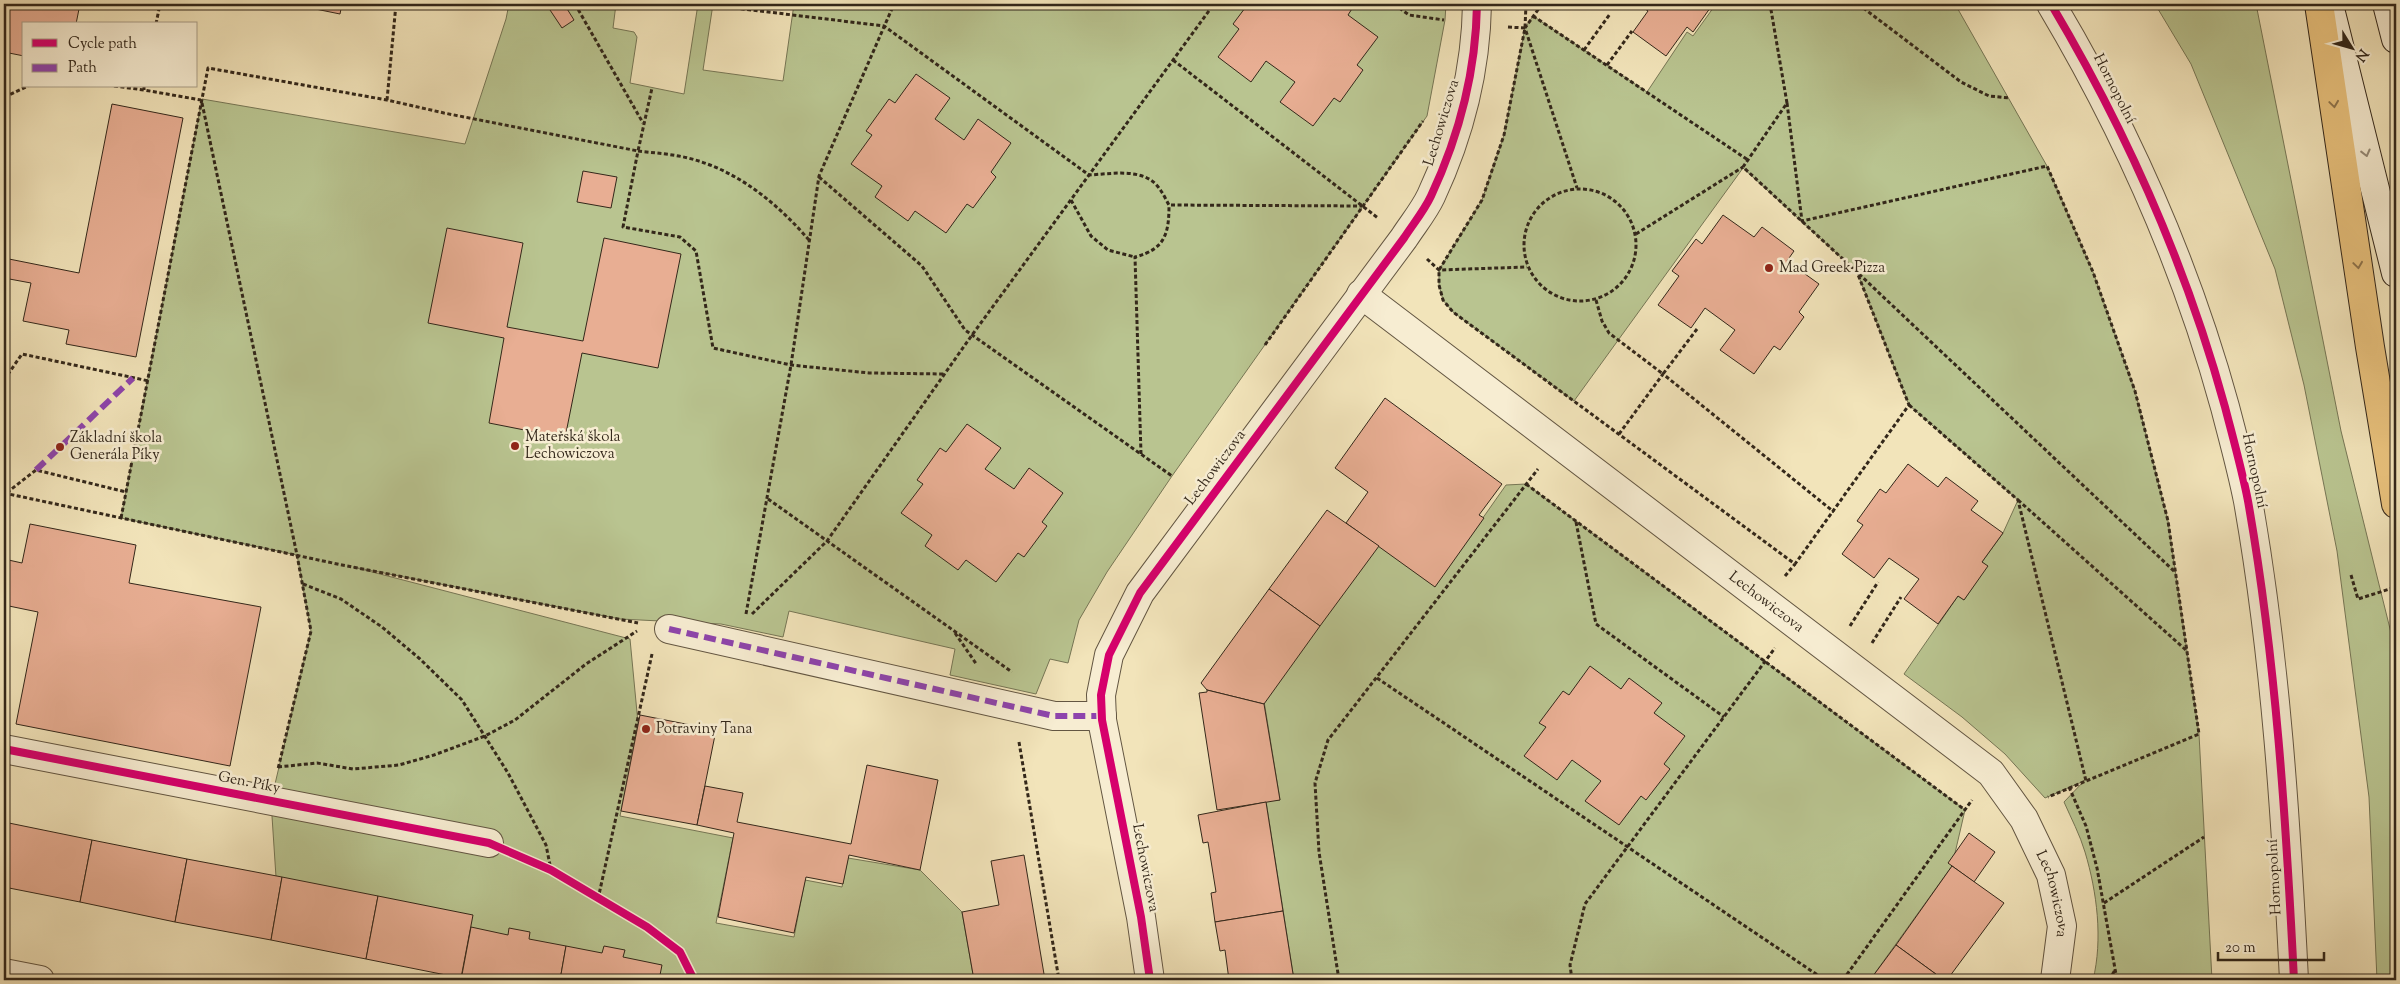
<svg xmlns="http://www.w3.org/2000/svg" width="2400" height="984" font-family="'Sorts Mill Goudy',serif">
  <rect width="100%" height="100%" fill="#f2e4ba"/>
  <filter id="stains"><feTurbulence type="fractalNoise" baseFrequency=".004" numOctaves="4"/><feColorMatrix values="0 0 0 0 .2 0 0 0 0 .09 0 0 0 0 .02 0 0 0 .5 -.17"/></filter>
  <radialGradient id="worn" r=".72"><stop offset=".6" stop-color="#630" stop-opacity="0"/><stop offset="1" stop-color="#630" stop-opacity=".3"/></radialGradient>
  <!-- green -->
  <g fill="#b9c490" stroke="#767655">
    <polygon points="509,4 616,4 613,28 634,32 637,37 630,83 684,94 698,4 713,4 703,70 783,81 794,4 1446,4 1445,20 1427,116 1172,476 1107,572 1079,620 1068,663 1050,659 1036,694 950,675 955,649 789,611 783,637 721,624 620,619 353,567 630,639 638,723 620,816 733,838 716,923 794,937 805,880 842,887 848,858 920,870 962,912 974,980 655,980 657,968 468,928 276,877 271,801 311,631 297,555 121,518 202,99 465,144 506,19"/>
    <path d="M1716,4H1955L2047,166L2093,272L2135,391L2168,521L2199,734L2212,980H2093C2103,939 2097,892 2085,852C2080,835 2071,818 2064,802L2084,781L2045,798L2005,754L1962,717L1904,674L1958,596L1964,600L1987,566L1982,562L2003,533L2018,500L1909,405L1857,272L1743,168L1574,401L1453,312L1443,300L1439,285V270L1482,200L1504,135L1525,28L1533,16L1647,92L1687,32L1693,36Z"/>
    <polygon points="2155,4 2256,4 2341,431 2396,653 2396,980 2377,980 2369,797 2337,551 2304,385 2275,269 2191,64"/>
    <polygon points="1526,484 1965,810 1952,866 1870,980 1294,980 1266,801 1280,800 1264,701 1377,544 1435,586 1506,485"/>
  </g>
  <!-- building -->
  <g fill="#e8ae93" stroke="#33271a">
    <polygon points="4,4 80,4 76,24 24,24 24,56 4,52"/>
    <polygon points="291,4 342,4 340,14"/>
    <polygon points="546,4 564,4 574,20 562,28"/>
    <polygon points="1248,4 1355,4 1348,15 1378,37 1357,65 1363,70 1340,102 1334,98 1313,126 1280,102 1295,82 1266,61 1251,82 1218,57 1239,29 1233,24"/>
    <polygon points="1638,4 1713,4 1693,32 1687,27 1666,56 1633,32 1648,11"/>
    <polygon points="916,74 950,98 935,119 964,140 978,119 1011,143 991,172 996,177 973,208 967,204 946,233 915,211 908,221 875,197 882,186 851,164 872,135 866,131 889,99 895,103"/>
    <polygon points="112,104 183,118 136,357 66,344 69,330 23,321 31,283 4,278 4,258 79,273"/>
    <polygon points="583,171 617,177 611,208 577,202"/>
    <polygon points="1723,215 1754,237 1762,227 1794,251 1787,261 1819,284 1799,312 1804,317 1780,350 1774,346 1754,374 1720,350 1735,330 1705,308 1691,328 1658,305 1679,276 1672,271 1696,239 1702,244"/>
    <polygon points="447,228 523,243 507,327 583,341 604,238 681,254 658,368 582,353 565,438 489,423 504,338 428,323"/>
    <polygon points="1385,398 1502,484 1479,515 1484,518 1435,587 1346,523 1368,492 1335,468"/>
    <polygon points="967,424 1001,448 985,469 1014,489 1029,468 1063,493 1042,522 1047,526 1024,557 1018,553 996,582 966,560 958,570 925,546 932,535 901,513 923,484 917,480 940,448 946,452"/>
    <polygon points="1908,464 1938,487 1946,477 1978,501 1971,510 2003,533 1982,562 1988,566 1964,600 1958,596 1938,624 1904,599 1919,579 1889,558 1874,578 1842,554 1863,525 1857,521 1880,489 1886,493"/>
    <polygon points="1327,510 1379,546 1320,626 1269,589"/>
    <polygon points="30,524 136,545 129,583 261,607 230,766 16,724 38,612 4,605 4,559 22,563"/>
    <polygon points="1269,589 1320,626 1264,704 1207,690 1201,683"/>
    <polygon points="1590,666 1621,689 1629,678 1662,703 1654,713 1685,736 1664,764 1670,769 1646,800 1641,796 1619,825 1585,801 1601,781 1572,760 1557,780 1524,756 1546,727 1539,723 1563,691 1569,695"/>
    <polygon points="1207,690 1264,704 1280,800 1217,810 1199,693 1207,692"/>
    <polygon points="640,715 716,730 697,825 621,811"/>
    <polygon points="867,765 938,780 920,870 849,855 843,884 806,877 794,933 718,917 734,833 697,825 705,786 743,793 737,822 851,844"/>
    <polygon points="1266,802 1283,911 1215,922 1211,893 1216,892 1208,842 1203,843 1198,815"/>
    <polygon points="4,822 92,840 80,902 4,887"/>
    <polygon points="1969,833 1995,852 1974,882 1948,863"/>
    <polygon points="92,840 187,859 175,922 80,902"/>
    <polygon points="1024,855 1045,980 974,980 962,912 999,905 991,861"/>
    <polygon points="187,859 282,877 271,940 175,922"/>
    <polygon points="1952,866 2004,903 1947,980 1944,980 1896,945"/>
    <polygon points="282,877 378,896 366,959 271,940"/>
    <polygon points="378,896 473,915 461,978 366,959"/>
    <polygon points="1283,911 1294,980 1229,980 1225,950 1220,951 1215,922"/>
    <polygon points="471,927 508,935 509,928 530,932 529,939 566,946 560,980 461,980"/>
    <polygon points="1896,945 1944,980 1870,980"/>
    <polygon points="566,946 602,953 604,946 625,950 623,957 662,965 659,980 560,980"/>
  </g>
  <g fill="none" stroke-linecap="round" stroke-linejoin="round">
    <!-- minor casing -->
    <g stroke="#635642" stroke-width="30">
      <g id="minor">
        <path id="s1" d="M1361,294L1991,773L2024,819L2051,875L2062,926L2055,980"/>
        <polyline points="669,629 1054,716 1102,716"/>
        <polyline points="4,749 489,843"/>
        <polyline points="4,973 40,980"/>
        <path d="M1150,980L1141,917L1102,720L1101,695L1109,655L1140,593L1404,238C1413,224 1424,211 1431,196C1459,136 1476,70 1477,4"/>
      </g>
    </g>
    <!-- tertiary casing -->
    <g stroke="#635642" stroke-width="30">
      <path id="tertiary" d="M2051,4C2126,130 2186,265 2225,407C2233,438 2242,470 2248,501C2276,660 2286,820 2294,980"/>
    </g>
    <!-- secondary casing -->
    <g stroke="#33271a" stroke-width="30">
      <g id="secondary">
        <polyline points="2387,4 2396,39"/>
        <polyline points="2329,5 2396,273"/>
      </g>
    </g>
    <!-- trunk casing -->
    <g stroke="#33271a" stroke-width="30">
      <polyline id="trunk" points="2319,4 2370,347 2396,504"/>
    </g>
    <!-- path -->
    <g stroke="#33271a" stroke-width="3" stroke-dasharray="4 2.5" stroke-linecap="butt">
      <polyline points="575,4 643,123"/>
      <path d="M702,4L884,26L1089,175C1111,174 1144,167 1159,188C1163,193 1166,200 1169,205L1362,206"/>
      <polyline points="1394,4 1409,15 1444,20"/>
      <polyline points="1526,4 1525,28 1504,135 1482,200 1439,270 1439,285 1443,300 1453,312 1795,564 1909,405 1857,272 1743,167 1787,103 1770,4"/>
      <polyline points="1542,4 1525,28 1577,188"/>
      <polyline points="1858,4 1961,82 1989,96 2010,98"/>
      <polyline points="1533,16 1748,160"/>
      <polyline points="156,24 160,4"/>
      <polyline points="1508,27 1525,28"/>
      <polyline points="1584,50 1610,14"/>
      <polyline points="1173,60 1378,218"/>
      <polyline points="1607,65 1632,31"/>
      <polyline points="114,86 144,90"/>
      <polyline points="144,86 144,90 201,100"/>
      <polyline points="4,94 9,95 28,86"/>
      <polyline points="387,100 396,4"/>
      <polyline points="202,103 297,555 311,631 278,769"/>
      <polyline points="1787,103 1802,221 2047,166 2093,272 2135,391 2168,521 2199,734 2086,781"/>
      <polyline points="819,177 922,266 965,330 1172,476"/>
      <circle cx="1580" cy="245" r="56"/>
      <polyline points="1071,200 1091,236 1108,250 1135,257"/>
      <polyline points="1636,234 1743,167"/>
      <path d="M809,240C777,203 737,170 688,158C672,154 655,153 638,151L623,227L680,237L696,251L713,348L791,365L869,373L945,374"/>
      <polyline points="1427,259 1439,270 1527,267"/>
      <polyline points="1859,274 2175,572"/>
      <polyline points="1596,300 1602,321 1609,333 1663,374 1697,329"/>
      <polyline points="1265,345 1423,121"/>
      <polyline points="4,380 22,354 149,381"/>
      <polyline points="1909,405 2018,500 2086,781 2048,797"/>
      <polyline points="1619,434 1663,374 1834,512"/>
      <path d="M1141,454L1135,257C1165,249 1169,234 1169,205"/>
      <polyline points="1526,484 1965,810"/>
      <polyline points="4,493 342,565 638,623"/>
      <polyline points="4,498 5,494 36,470 126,492"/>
      <polyline points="768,499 1012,672"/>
      <polyline points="2018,500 2187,651"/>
      <polyline points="121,518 208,68 387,100 444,113 638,151 652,88"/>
      <polyline points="1576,522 1596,624 1724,717"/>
      <polyline points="2351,575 2358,599 2396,587"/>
      <polyline points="1785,576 1795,564"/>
      <polyline points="303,584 341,599 382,627 420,659 462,700 508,773 546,845 551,870"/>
      <polyline points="746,614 791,365 819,176 894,4"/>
      <polyline points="752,614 827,541 972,335 1214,4"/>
      <polyline points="1850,626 1878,582"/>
      <polyline points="955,633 977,665"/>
      <polyline points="1872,643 1901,597"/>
      <polyline points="1377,678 1825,980"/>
      <polyline points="1019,742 1059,980"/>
      <polyline points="278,767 317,763 353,769 399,765 434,755 485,736 515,720 586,664 637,631"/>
      <polyline points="2069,787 2086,826 2097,868 2117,980"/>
      <polyline points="598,899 652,654"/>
      <polyline points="2104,903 2204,837"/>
      <polyline points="1339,980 1319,852 1315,783 1328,740 1538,469"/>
      <polyline points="1572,980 1570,965 1585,904 1775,648"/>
      <polyline points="1843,980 1972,800"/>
      <polyline points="2109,980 2115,970"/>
    </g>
    <!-- minor -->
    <use href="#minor" stroke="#f7edd2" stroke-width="28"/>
    <!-- tertiary -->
    <use href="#tertiary" stroke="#f7edd2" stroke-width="28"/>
    <!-- secondary -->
    <use href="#secondary" stroke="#f7edd2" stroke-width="28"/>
    <!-- trunk -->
    <use href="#trunk" stroke="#e9c27d" stroke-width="28"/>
    <!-- quiet -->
    <g stroke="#8e44ad" stroke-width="6" stroke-dasharray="12 6" stroke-linecap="butt">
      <polyline points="36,470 133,378"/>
      <polyline points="669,629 1054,716 1102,716"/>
    </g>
    <!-- cycleway casing -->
    <g stroke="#f7edd2" stroke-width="11">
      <g id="cycleway">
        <path d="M2051,4C2126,130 2186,265 2225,407C2233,438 2242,470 2248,501C2276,660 2286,820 2294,980"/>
        <polyline points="4,749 489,843 551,870 647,927 680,952 694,980"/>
        <path d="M1150,980L1141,917L1102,720L1101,695L1109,655L1140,593L1404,238C1413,224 1424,211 1431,196C1459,136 1476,70 1477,4"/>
      </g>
    </g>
    <!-- cycleway -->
    <use href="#cycleway" stroke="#d6006c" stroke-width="8"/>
  </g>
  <!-- one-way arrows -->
  <defs><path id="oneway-chevron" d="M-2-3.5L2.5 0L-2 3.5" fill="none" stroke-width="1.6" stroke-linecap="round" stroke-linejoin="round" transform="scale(1.25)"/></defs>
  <g stroke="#8e744c">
    <use href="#oneway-chevron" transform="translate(2334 104) rotate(82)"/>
    <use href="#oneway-chevron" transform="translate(2358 265) rotate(82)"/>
  </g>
  <use stroke="#958a76" href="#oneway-chevron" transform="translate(2366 153) rotate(76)"/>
  <!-- markers -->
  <g fill="#8f2418" stroke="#f7edd2" stroke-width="2">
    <circle cx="1769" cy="268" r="5"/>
    <circle cx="515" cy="446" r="5"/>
    <circle cx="60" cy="447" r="5"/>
    <circle cx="646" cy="729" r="5"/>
  </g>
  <g text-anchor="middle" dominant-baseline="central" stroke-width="5" stroke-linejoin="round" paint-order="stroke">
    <!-- street labels -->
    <g font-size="15" fill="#33271a" stroke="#f7edd2">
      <text transform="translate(2114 89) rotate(63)">Hornopolní</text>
      <text transform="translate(1442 123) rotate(-73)">Lechowiczova</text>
      <text transform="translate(1216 468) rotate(-53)">Lechowiczova</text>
      <text transform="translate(2254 471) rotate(78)">Hornopolní</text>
      <text stroke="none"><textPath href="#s1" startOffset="509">Lechowiczova</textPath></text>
      <text transform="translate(249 783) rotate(11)">Gen. Píky</text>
      <text transform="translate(1145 868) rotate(79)">Lechowiczova</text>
      <text transform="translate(2275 877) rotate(-93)">Hornopolní</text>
      <text stroke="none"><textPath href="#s1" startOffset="929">Lechowiczova</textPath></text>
    </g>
    <!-- poi labels -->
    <g font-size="15" fill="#33271a" stroke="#f7edd2" text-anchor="start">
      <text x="1779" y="268">Mad Greek Pizza</text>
      <text x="525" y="437">Mateřská škola<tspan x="525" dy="17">Lechowiczova</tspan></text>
      <text x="70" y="438">Základní škola<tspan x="70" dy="17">Generála Píky</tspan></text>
      <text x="656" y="729">Potraviny Tana</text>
    </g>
  </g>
  <!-- margin -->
  <rect width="2400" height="984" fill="none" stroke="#f2e4ba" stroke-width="20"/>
  <rect x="5" y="5" width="2390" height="974" fill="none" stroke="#33271a" stroke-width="2.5"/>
  <rect x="10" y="10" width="2380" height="964" fill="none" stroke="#33271a"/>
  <!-- legend -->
  <rect x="22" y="22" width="175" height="65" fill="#f7edd2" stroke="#a99e88"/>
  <rect x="32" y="39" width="25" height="8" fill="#d6006c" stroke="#a99e88"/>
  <text x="68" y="48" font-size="15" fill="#33271a">Cycle path</text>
  <rect x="32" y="64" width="25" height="8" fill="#8e44ad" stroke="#a99e88"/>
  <text x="68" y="72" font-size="15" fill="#33271a">Path</text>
  <!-- north arrow -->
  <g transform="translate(2352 48) rotate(127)" stroke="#f7edd2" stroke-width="4" paint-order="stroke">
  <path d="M0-4L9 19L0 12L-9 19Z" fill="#33271a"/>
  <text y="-8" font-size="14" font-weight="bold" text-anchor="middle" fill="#33271a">N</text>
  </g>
  <!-- scale -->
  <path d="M2218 952v8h106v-8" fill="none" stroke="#33271a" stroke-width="2.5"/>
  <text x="2225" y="952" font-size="15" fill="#33271a" stroke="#f7edd2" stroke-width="4" paint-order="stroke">20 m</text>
  <rect width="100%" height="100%" filter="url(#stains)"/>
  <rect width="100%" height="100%" fill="url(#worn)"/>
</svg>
